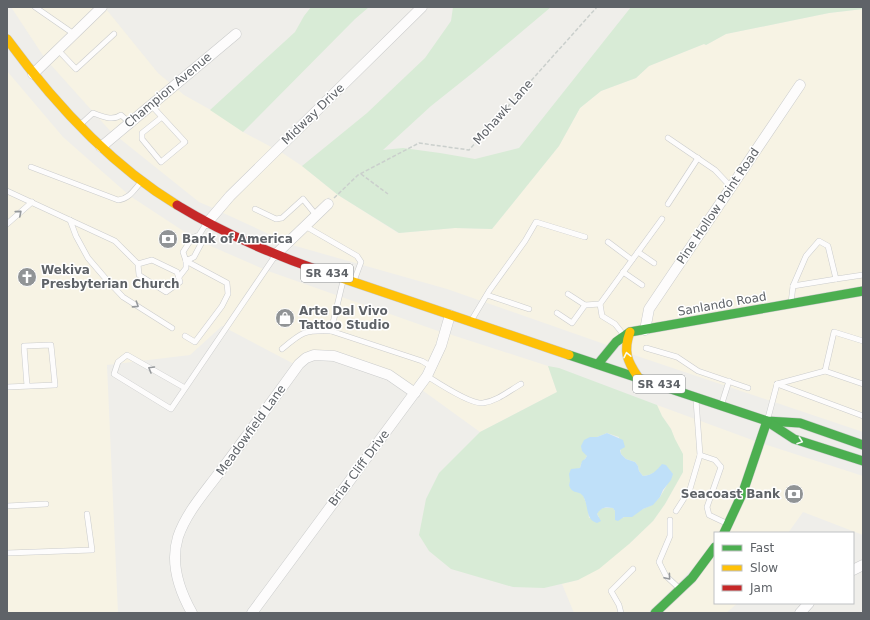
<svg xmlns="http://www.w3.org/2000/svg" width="870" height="620" font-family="'DejaVu Sans',sans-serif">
  <rect width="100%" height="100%" fill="#efeeea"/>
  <!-- commercial -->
  <g fill="#f7f3e4">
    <polygon points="11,7 95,7 44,57"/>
    <polygon points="106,9 158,73 170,83 112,133 50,64"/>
    <polygon points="863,9 863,286 650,324 653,310 806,83 799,78 645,306 641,325 607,345 447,289 292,245 334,204 329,197 284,241 221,212 233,199 281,152 302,166 338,195 398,233 455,228 492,229 559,146 580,108 601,91 636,78 649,66 704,44 706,45 726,34 829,13"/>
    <polygon points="7,71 63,137 130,196 197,240 268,271 441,332 436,345 423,374 414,386 390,370 335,351 313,350 294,364 222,326 190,355 107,365 118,613 7,613"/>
    <polygon points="177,89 184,95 218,114 243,132 273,148 213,208 199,202 119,138"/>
    <polygon points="863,296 863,432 631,354 633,336"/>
    <polygon points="449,334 548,366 557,392 480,432 422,390 437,367"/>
    <polygon points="657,405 755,441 736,497 719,533 715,533 715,539 701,560 648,613 574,613 562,584 578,580 629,544 653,521 665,504 683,472 683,467 671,429 662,416"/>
    <polygon points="764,444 863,476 863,535 803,512 788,533 729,533"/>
    <polygon points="715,555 715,603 738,603 726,613 662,613"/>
  </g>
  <!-- green -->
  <g fill="#d8ebd6" fill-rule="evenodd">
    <polygon points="311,7 369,7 355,19 243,132 210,110 295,32 304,16"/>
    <polygon points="453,7 551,7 475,71 431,106 383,150 403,148 440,153 475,159 519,148 631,7 863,7 863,9 829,13 726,34 706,45 704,44 649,66 636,78 601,91 580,108 559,146 492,229 455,228 399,233 338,195 302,166 367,113 425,58 451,21"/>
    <path d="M548,366L559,368L657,405L662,416L671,429L675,439L683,454V472L665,504L653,521L629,544L599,569L578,580L544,588L513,587L451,569L429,551L419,535L426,499L439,473L480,432L557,392ZM607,433L619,437L621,454L626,459L635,462L638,466L639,471L643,476L649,475L655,472L667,485L660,497L652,505L620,519L615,515V511L613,508H603L599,510L597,514L599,517L589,518L588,508L583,495L569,485L577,469L580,468L581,464L587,456L585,453L590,437H597Z"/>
  </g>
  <!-- water -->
  <path fill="#bfe0f9" d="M607,433L623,440L625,447L620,450L621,454L626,459L635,462L638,466L639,471L643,476C653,475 656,471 662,464L666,465L673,474L671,480L663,490L660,497L653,505L643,509L632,517H624L618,521L615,520V511L613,508C606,507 601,507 597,514L601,521L597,523C585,520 589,505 583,496C579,490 572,495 569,485L570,481L569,474L571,469L580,468L582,461L585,459L587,456L582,451L581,446L584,440L590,437H597Z"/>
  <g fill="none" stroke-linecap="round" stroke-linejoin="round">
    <!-- lane casing -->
    <g stroke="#cbcccc" stroke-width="6">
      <g id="lane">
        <polyline points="35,7 74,34"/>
        <polyline points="58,50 76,69 114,34"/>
        <polyline points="151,105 185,142 161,162 142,139 142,133 162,117"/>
        <path d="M81,124L93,113C103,117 113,121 121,115L130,123"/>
        <polyline points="668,138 715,170 731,187"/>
        <path d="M31,167L118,200C129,199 134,190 141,182"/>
        <polyline points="7,191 115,241 138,264 139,275 166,292 180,282 177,272 152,260 138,264"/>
        <polyline points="668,204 698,158"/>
        <polyline points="255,209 276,219 282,218 303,199 316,215"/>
        <polyline points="70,220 76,236 88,258 106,279 123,297 172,328"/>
        <polyline points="7,224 32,202"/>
        <polyline points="305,226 357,256 361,262 354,281"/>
        <polyline points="199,235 202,242 194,257 186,261 183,252 192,238 199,235 206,224"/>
        <polyline points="608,242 632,260"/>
        <polyline points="638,252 654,263"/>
        <polyline points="623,272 642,285"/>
        <polyline points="179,277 186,268 186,261"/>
        <polyline points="343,281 331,331 422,361 432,367"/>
        <polyline points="793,286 836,279"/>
        <polyline points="568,294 585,305"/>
        <polyline points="487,295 529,309"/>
        <polyline points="791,303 793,286 806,256 819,241 828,246 836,279 863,275"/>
        <polyline points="557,313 572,323 585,305 600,304"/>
        <polyline points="471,321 489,291 525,241 536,222 585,237"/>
        <polyline points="623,334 615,324 602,316 600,304 662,219"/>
        <polyline points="185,336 195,342 222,306 228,294 227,283 186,261"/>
        <polyline points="646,348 677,357 698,371 748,388"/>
        <path d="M282,349C302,332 304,330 331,331"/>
        <polyline points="825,371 834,332 863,341"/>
        <path d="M427,376C438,383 471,405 483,403C497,401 509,391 521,384"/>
        <polyline points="777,384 863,416"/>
        <polyline points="777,384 825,371 863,384"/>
        <polyline points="7,387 55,385 51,345 24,346 27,386"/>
        <polyline points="185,388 127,355 118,362 114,374 171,409 275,256"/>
        <polyline points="722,403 729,381"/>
        <polyline points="768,418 777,384"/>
        <polyline points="700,455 715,460 721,467 707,507 709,515 728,524"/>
        <polyline points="7,506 46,504"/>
        <polyline points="676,511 690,489 700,455 696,400"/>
        <polyline points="670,520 670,536 659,562 666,576 680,589"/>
        <polyline points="7,553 92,550 87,514"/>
        <polyline points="621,613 619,605 611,591 633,569"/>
      </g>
    </g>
    <!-- street casing -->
    <g stroke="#cbcccc" stroke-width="11">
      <g id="street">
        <polyline points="33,74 102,7"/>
        <polyline points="101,147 236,34"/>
        <polyline points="207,223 230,196 422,7"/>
        <polyline points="275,255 328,204"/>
        <polyline points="645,330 649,309 800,85"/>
        <polyline points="853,570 863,565"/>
        <path d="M192,613C179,590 170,563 178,537C186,513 205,492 219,473C246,437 273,400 299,364L306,358L314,355L334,356L389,375L415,393"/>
        <polyline points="252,613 427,376 441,346 450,315"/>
        <polyline points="800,613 809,603"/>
      </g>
    </g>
    <!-- fast casing -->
    <g stroke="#cacacb" stroke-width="10">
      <g id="fast">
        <polyline points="569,355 767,421 800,423 863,445"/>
        <polyline points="598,364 616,342 630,332 863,291"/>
        <polyline points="768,422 794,439 863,461"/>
        <polyline points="724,533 743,492 767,421"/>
        <polyline points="655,613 692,578 715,547"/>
      </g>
    </g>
    <!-- slow casing -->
    <g stroke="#cacacb" stroke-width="10">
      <g id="slow">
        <path d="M7,39C54,103 109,164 177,205"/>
        <polyline points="321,271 569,355"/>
        <path d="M630,332C623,351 627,361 638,377"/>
      </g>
    </g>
    <!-- jam casing -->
    <g stroke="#cacacb" stroke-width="10">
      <path id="jam" d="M177,205C223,233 271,254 321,271"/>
    </g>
    <!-- path -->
    <g stroke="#cacfcc" stroke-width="1.5" stroke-dasharray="4 2" stroke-linecap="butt">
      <polyline points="361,174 388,194"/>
      <polyline points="334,198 358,175 419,143 469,150 597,7"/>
    </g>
    <!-- lane -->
    <use href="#lane" stroke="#fdfcfc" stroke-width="5"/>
    <!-- street -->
    <use href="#street" stroke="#fdfcfc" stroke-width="10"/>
    <!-- fast -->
    <use href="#fast" stroke="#4caf50" stroke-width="9"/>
    <!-- slow -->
    <use href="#slow" stroke="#ffc107" stroke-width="9"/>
    <!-- jam -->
    <use href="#jam" stroke="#c62828" stroke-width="9"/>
  </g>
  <!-- one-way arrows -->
  <defs><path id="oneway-chevron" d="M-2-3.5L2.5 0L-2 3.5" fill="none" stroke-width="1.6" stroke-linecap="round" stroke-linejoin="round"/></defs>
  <g stroke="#96999c">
    <use href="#oneway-chevron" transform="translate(19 213) rotate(-41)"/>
    <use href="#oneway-chevron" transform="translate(136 305) rotate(33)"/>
    <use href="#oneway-chevron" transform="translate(151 369) rotate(-150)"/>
    <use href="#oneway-chevron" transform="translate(668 577) rotate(50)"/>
  </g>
  <g stroke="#f6fbf6">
    <use href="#oneway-chevron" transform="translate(627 355) rotate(-102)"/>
    <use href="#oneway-chevron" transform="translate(800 441) rotate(19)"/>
  </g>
  <!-- icons -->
  <defs>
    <g id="bank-disc" transform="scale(1)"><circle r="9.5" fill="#919496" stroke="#fff"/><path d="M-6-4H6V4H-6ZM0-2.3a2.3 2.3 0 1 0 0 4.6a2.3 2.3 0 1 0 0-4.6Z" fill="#fff"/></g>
    <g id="church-disc" transform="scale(1)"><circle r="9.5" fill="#919496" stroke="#fff"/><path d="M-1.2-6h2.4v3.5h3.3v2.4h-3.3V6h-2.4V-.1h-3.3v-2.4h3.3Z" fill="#fff"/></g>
    <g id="shop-disc" transform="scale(1)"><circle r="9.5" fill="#919496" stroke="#fff"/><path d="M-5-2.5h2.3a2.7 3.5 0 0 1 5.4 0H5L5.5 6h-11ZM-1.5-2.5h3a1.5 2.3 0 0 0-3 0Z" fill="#fff"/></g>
  </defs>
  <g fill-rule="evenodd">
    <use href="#bank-disc" x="168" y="239"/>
    <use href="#church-disc" x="27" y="277"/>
    <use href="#shop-disc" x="285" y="318"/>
    <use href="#bank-disc" x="794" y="494"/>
  </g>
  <g text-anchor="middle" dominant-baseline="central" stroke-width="3" stroke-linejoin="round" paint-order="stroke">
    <!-- shield labels -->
    <g fill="#fff" stroke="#8f9295" stroke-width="1">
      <rect x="301" y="264" width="52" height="18" rx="3"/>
      <rect x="633" y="375" width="52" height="18" rx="3"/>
    </g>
    <g font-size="11" font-weight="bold" fill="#5f6368">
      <text x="327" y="273">SR 434</text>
      <text x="659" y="384">SR 434</text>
    </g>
    <!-- street labels -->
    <g font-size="12" fill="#5f6368" stroke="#fff">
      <text transform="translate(168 90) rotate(-40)">Champion Avenue</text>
      <text transform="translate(503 112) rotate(-48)">Mohawk Lane</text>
      <text transform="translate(313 114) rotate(-44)">Midway Drive</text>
      <text transform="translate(718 206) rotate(-56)">Pine Hollow Point Road</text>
      <text transform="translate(722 304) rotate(-10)">Sanlando Road</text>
      <text transform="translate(251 430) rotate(-54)">Meadowfield Lane</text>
      <text transform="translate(359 468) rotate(-53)">Briar Cliff Drive</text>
    </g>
    <!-- poi labels -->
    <g font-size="12" font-weight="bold" fill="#5f6368" stroke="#fff" text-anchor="start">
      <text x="182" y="239">Bank of America</text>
      <text x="41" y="270">Wekiva<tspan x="41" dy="14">Presbyterian Church</tspan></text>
      <text x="299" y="311">Arte Dal Vivo<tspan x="299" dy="14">Tattoo Studio</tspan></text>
      <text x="780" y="494" text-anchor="end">Seacoast Bank</text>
    </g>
  </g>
  <!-- border -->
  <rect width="870" height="620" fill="none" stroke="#5f6368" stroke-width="16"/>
  <!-- legend -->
  <rect x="714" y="532" width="140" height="72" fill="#ffffff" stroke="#bfc1c3"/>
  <rect x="722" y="545" width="20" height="6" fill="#4caf50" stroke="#bfc1c3"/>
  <text x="750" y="552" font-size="12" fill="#5f6368">Fast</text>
  <rect x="722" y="565" width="20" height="6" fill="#ffc107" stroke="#bfc1c3"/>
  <text x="750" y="572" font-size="12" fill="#5f6368">Slow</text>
  <rect x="722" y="585" width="20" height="6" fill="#c62828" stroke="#bfc1c3"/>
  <text x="750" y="592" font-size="12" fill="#5f6368">Jam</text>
</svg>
